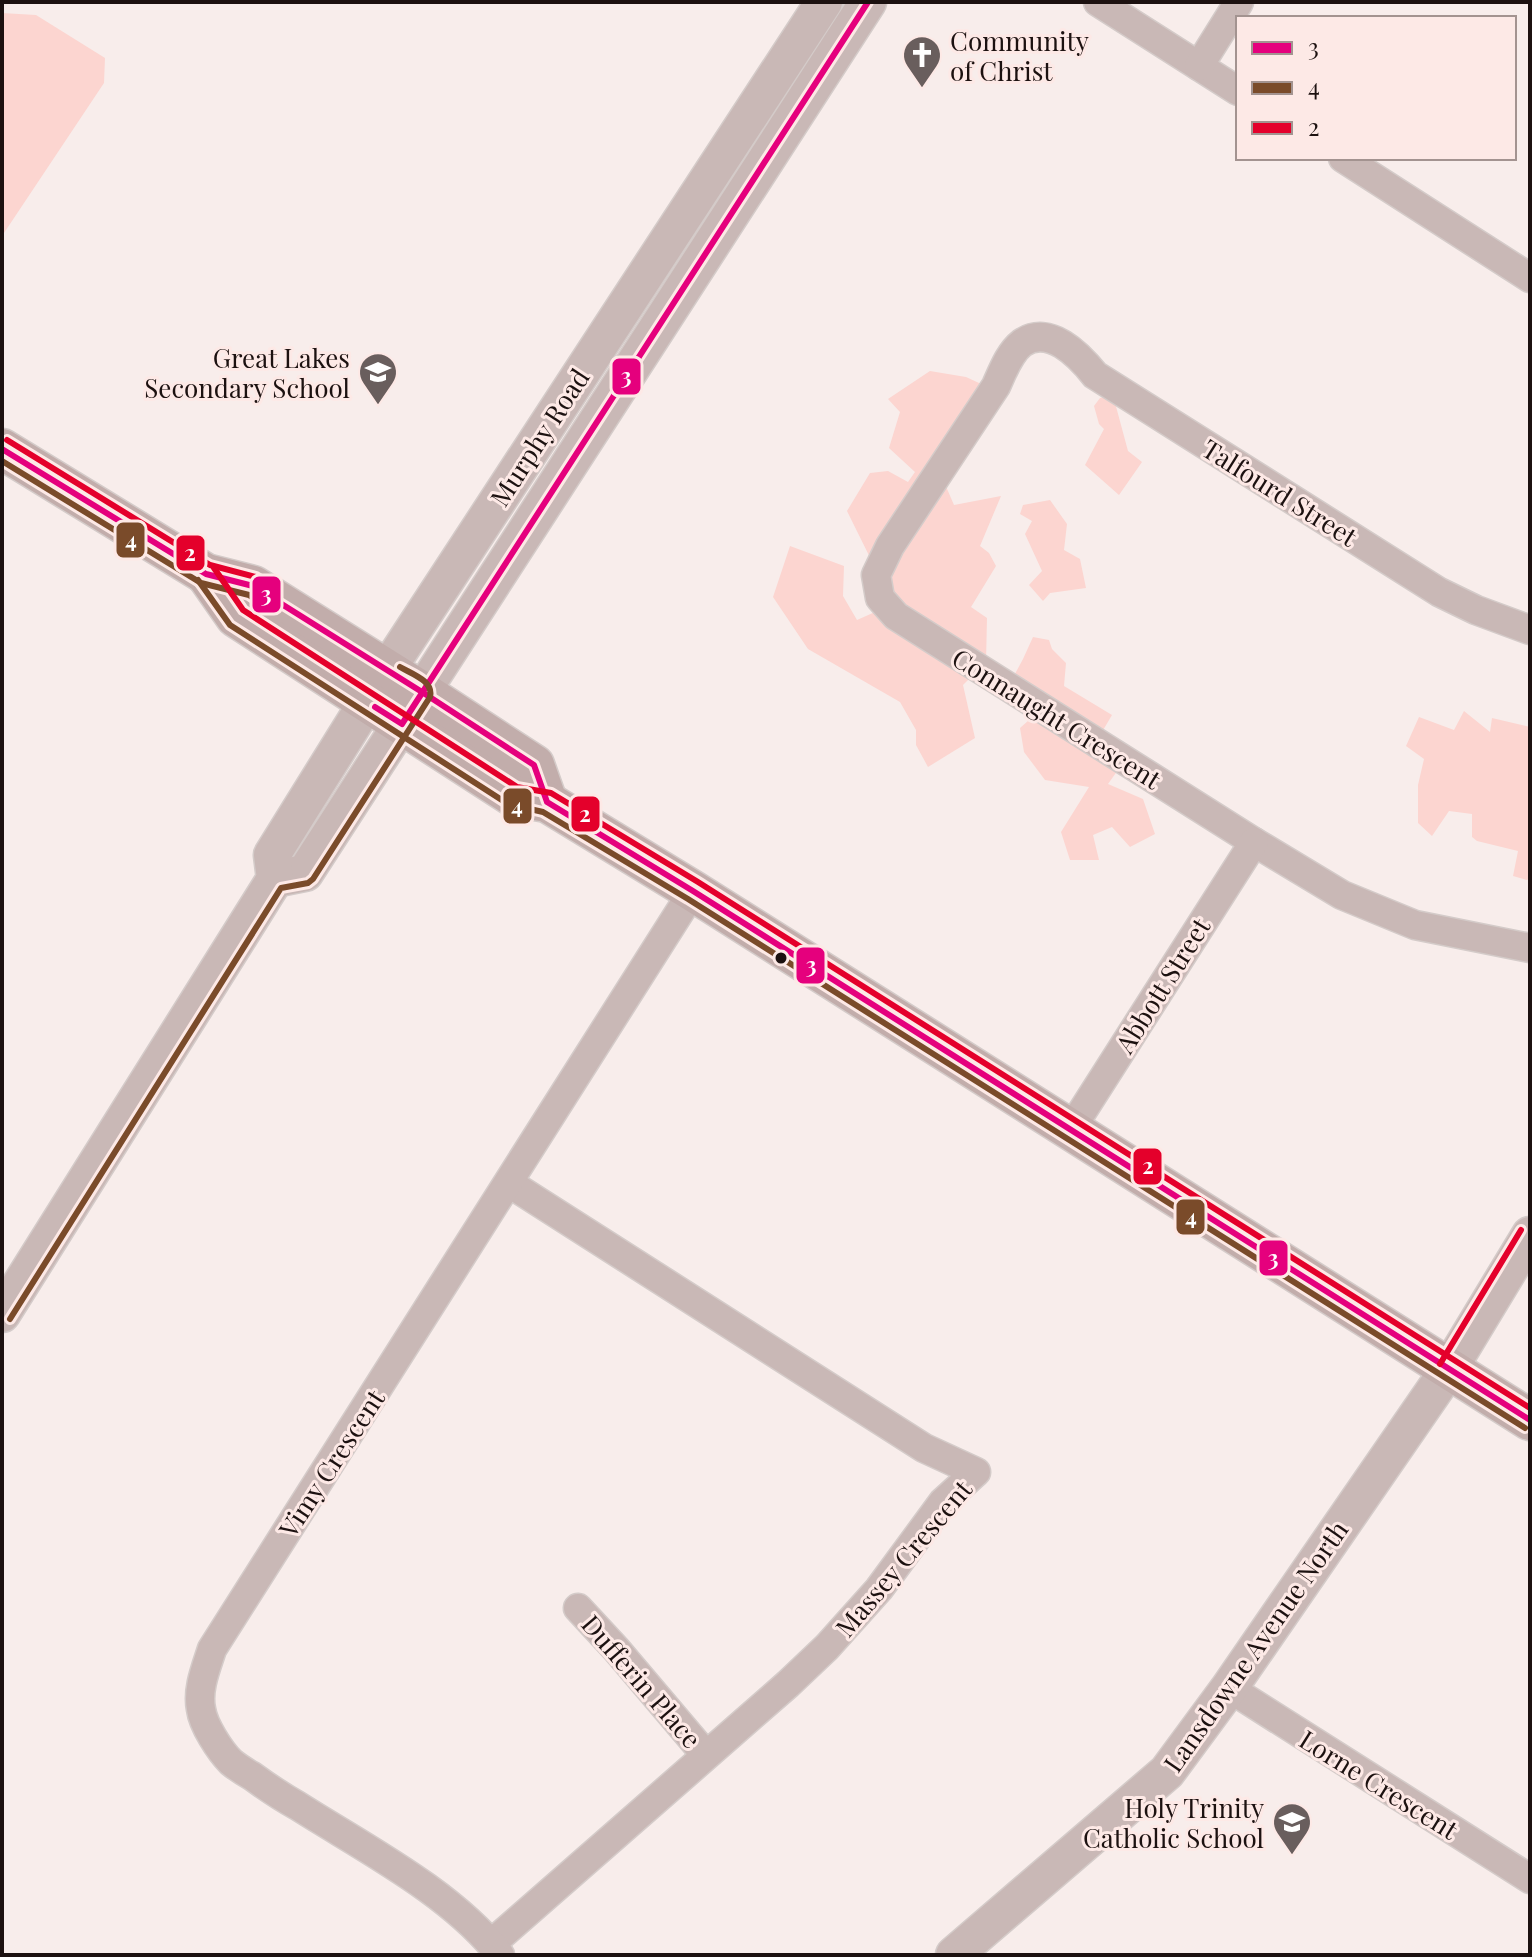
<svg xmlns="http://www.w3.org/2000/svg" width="1532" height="1957" font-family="'Playfair Display',serif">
  <rect width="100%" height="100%" fill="#f8edeb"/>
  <!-- green -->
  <g fill="#fcd5d0">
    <polygon points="2,13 36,15 105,58 104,83 2,236"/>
    <polygon points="930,371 966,377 990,388 935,461 954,505 1001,496 980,546 989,553 996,566 971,607 987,618 986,662 963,685 975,738 928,767 916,745 916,730 900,702 808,649 773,597 790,546 844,566 843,596 857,620 893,604 847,511 870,473 888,471 908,482 915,472 889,448 900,412 888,399"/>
    <polygon points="1108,396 1114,399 1128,451 1142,462 1119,495 1085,465 1104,429 1099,424 1094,406 1100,398"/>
    <polygon points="1050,500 1067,524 1064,550 1080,559 1086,588 1050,593 1043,601 1029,585 1042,571 1025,534 1032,521 1020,514 1023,505"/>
    <polygon points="1033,637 1049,640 1052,649 1066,663 1064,686 1112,715 1102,732 1128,756 1108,784 1143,799 1155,834 1130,847 1112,827 1093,835 1099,860 1070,860 1061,832 1089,787 1045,780 1024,752 1020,728 1029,720 1018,707 1010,683 1023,659"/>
    <polygon points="1464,711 1490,732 1492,718 1530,727 1530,878 1527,880 1513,876 1518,851 1477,841 1472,837 1472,814 1449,811 1432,836 1418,823 1418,785 1424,759 1406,746 1419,717 1454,730"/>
  </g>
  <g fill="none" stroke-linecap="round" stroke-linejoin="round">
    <!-- minor casing -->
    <g stroke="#d4cbc9" stroke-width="31">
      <g id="minor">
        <polyline points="1098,2 1238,91"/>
        <polyline points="1199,66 1239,2"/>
        <polyline points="1343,158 1530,278"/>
        <path d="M1530,630L1476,610L1439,592L1095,375C1079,355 1049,324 1022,343C1009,353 1002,373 996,386L890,546L876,575L880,598L896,616L1254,842L1342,895L1415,925L1530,948"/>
        <polyline points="1071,1129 1254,842"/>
        <polyline points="578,1608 616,1649 705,1754"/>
        <polyline points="1229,1688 1530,1879"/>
        <polyline points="491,1944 788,1684 827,1647 879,1589 943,1502 976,1472 924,1448 509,1183"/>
        <path d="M500,1955C452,1893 364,1848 298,1806C282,1797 267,1787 252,1776C245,1772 237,1767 231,1762C220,1751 203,1725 201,1709C197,1689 206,1668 212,1649L693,891"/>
      </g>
    </g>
    <!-- tertiary casing -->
    <g stroke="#d4cbc9" stroke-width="39">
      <g id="tertiary">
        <polyline points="275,879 305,873 868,2"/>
        <polyline points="2,1314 275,879 272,855 387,670 824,2"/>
        <polyline points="954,1955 1167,1772 1229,1688 1449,1369 1530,1235"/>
      </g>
    </g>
    <!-- secondary casing -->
    <g stroke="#d4cbc9" stroke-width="43">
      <g id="secondary">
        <polyline points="2,449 206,574 253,586 422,692 534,765 547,802"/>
        <polyline points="206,574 236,617 513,796 547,802 693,891 1530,1420"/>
      </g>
    </g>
    <!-- minor -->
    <use href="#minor" stroke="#c9b8b6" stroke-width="28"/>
    <!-- tertiary -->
    <use href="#tertiary" stroke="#c9b8b6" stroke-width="36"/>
    <!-- secondary -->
    <use href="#secondary" stroke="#c2adab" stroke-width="40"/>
    <!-- bus-1 casing -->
    <g stroke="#fde9e6" stroke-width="12">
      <g id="bus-1">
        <polyline points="2,449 206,574 253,586 422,692 534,765 547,802 693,891 1530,1420"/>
        <polyline points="375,707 402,724 868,2"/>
      </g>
    </g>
    <!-- bus-2 casing -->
    <g stroke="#fde9e6" stroke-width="12">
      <g id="bus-2">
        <polyline points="2,461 201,583 249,595 265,606"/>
        <polyline points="198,580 230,625 508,804 543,812 688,899 1525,1428"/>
        <path d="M10,1319L281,888L308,883L313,879L430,697C434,681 412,674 400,667"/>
      </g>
    </g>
    <!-- bus-3 casing -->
    <g stroke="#fde9e6" stroke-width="12">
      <g id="bus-3">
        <polyline points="7,440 210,565 256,577 277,590"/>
        <polyline points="214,568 243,610 517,787 551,793 698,882 1530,1408"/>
        <polyline points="1440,1364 1521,1230"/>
      </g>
    </g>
    <!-- bus-1 -->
    <use href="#bus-1" stroke="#e5007d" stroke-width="6"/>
    <!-- bus-2 -->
    <use href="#bus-2" stroke="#7a4b2a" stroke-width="6"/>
    <!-- bus-3 -->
    <use href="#bus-3" stroke="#e4002b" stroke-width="6"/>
  </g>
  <!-- icons -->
  <defs>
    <g id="church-pin" transform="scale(2)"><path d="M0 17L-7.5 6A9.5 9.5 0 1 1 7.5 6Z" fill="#695e5d" stroke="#fde9e6"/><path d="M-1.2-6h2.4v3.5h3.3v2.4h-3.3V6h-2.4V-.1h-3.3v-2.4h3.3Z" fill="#fff"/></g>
    <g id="school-pin" transform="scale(2)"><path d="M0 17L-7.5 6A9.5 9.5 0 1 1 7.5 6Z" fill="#695e5d" stroke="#fde9e6"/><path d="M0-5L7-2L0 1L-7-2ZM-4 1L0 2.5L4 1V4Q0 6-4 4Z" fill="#fff"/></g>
  </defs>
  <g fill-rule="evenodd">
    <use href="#church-pin" x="922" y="55"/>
    <use href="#school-pin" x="378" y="372"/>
    <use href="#school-pin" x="1292" y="1822"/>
  </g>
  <!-- markers -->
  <circle fill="#1c1110" stroke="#fde9e6" stroke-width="3" cx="781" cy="958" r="7"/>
  <g text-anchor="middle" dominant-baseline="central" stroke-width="6" stroke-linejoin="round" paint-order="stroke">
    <!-- poi labels -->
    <g font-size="26" fill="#1c1110" stroke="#fde9e6" text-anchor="end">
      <text x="950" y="40" text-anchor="start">Community<tspan x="950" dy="30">of Christ</tspan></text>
      <text x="350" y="357">Great Lakes<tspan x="350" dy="30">Secondary School</tspan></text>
      <text x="1264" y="1807">Holy Trinity<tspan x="1264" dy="30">Catholic School</tspan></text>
    </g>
    <!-- street labels -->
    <g font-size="26" fill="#1c1110" stroke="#fde9e6">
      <text transform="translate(539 437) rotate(-57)">Murphy Road</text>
      <text transform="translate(1280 492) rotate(32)">Talfourd Street</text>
      <text transform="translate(1057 718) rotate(32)">Connaught Crescent</text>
      <text transform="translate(1162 985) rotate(-58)">Abbott Street</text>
      <text transform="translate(331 1463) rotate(-57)">Vimy Crescent</text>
      <text transform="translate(903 1558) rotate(-50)">Massey Crescent</text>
      <text transform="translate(1255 1646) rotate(-55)">Lansdowne Avenue North</text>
      <text transform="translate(642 1681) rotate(49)">Dufferin Place</text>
      <text transform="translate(1379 1784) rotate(32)">Lorne Crescent</text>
    </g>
  </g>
  <g stroke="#fde9e6" stroke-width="3">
    <rect x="611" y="357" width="31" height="39" rx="8" fill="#e5007d"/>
    <rect x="115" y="521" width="31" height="38" rx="8" fill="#7a4b2a"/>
    <rect x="175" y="534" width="31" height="38" rx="8" fill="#e4002b"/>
    <rect x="251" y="575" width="31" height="39" rx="8" fill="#e5007d"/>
    <rect x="502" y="787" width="31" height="38" rx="8" fill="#7a4b2a"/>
    <rect x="570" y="795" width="31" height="38" rx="8" fill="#e4002b"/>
    <rect x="795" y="946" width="31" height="39" rx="8" fill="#e5007d"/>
    <rect x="1132" y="1147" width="31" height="39" rx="8" fill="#e4002b"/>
    <rect x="1175" y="1198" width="31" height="38" rx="8" fill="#7a4b2a"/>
    <rect x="1258" y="1239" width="31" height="38" rx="8" fill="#e5007d"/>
  </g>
  <g font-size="22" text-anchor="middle" font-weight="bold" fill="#fff">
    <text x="626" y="384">3</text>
    <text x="131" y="548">4</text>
    <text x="190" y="561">2</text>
    <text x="266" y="602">3</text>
    <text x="517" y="814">4</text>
    <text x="585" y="822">2</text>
    <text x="811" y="973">3</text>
    <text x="1148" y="1174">2</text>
    <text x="1191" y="1225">4</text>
    <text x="1273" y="1266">3</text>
  </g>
  <!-- border -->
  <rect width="1532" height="1957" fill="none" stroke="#1c1110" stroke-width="8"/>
  <!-- legend -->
  <rect x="1236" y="16" width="280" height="144" fill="#fde9e6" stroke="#a39390" stroke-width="2"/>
  <rect x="1252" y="42" width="40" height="12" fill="#e5007d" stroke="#a39390" stroke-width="2"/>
  <text x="1308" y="56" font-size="24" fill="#1c1110">3</text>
  <rect x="1252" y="82" width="40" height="12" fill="#7a4b2a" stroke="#a39390" stroke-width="2"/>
  <text x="1308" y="96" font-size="24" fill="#1c1110">4</text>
  <rect x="1252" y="122" width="40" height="12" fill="#e4002b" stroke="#a39390" stroke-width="2"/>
  <text x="1308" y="136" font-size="24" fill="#1c1110">2</text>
</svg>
